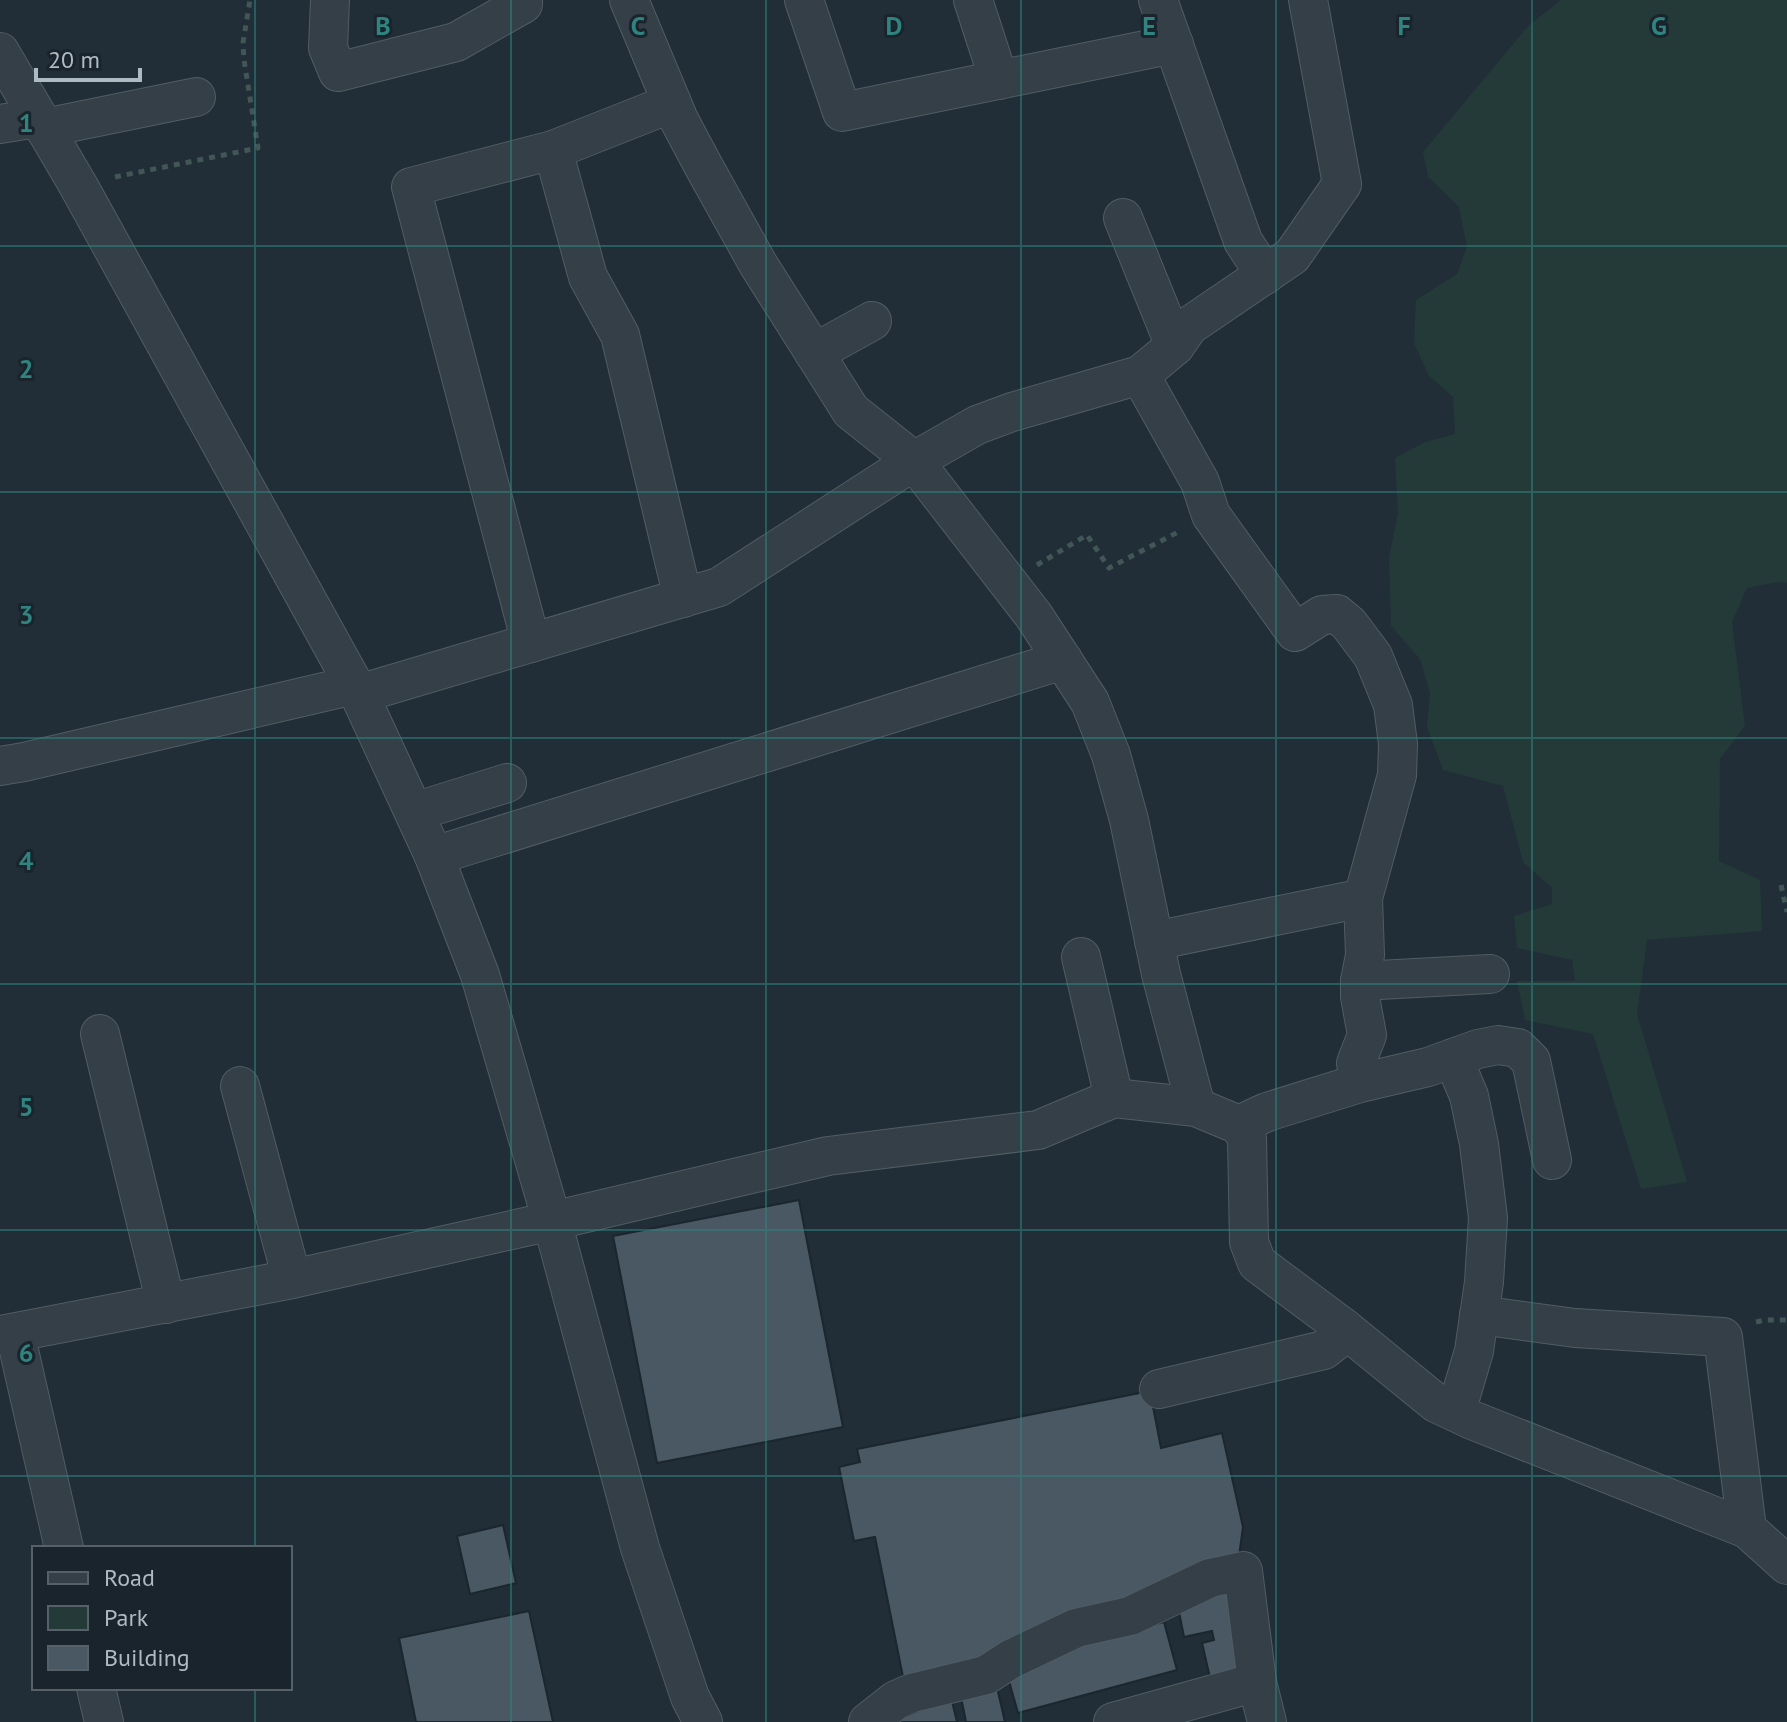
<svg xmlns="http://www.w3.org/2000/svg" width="1787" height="1722" font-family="'PT Sans',sans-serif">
  <rect width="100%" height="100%" fill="#212e37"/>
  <!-- green -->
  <polygon fill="#233a38" points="1561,0 1787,0 1787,583 1777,582 1747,588 1732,622 1745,726 1720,759 1719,861 1760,880 1762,931 1647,940 1637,1014 1687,1182 1641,1189 1593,1034 1525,1020 1517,981 1575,981 1572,960 1517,948 1514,916 1552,904 1552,888 1523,862 1503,786 1443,770 1427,727 1430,693 1420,659 1391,626 1389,558 1398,513 1395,458 1425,442 1455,434 1453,397 1429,376 1414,343 1416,300 1457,274 1467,247 1459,207 1428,177 1423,152 1528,26"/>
  <!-- building -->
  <g fill="#495863" stroke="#1b262e" stroke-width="2">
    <polygon points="799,1200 843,1427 657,1463 613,1236"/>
    <polygon points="1150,1391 1161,1448 1222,1433 1243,1527 1238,1564 920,1688 904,1682 875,1537 854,1541 839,1467 860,1462 857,1449"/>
    <polygon points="503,1525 516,1583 470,1594 457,1536"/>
    <polygon points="1231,1586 1250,1674 1211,1682 1202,1643 1214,1640 1212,1631 1184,1637 1178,1607"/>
    <polygon points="529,1611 553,1722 416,1722 399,1638"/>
    <polygon points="1164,1622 1177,1670 1018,1713 1007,1674 1025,1659"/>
    <polygon points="996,1683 1005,1722 966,1722 960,1692"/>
    <polygon points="951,1697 957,1722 892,1722"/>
  </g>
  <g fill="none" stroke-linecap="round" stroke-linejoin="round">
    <!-- minor casing -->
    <g stroke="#515d65" stroke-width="40">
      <g id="minor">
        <polyline points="330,0 328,48 338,72 456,42 523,4 523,0"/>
        <polyline points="629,0 679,120 704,167 758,264 851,411 914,461 1034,616 1090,702 1111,755 1129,820 1161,974 1196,1107"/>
        <polyline points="804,0 842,112 1174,44"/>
        <polyline points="973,0 999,80"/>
        <polyline points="1158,0 1243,241 1265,275"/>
        <polyline points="0,52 78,185 359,694 434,856 480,975 552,1221 640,1548 690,1697 703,1722"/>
        <polyline points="0,124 37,118"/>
        <polyline points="44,128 196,97"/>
        <polyline points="553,150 588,277 620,335 683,598"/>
        <polyline points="1123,218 1175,346"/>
        <polyline points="814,353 872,321"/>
        <polyline points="1140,375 1200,482 1211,515 1295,632 1322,615 1337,614 1349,624 1373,656 1393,705 1398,744 1397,775 1363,898 1365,955 1360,981 1360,997 1367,1035 1356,1063 1360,1083"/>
        <polyline points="531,643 411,187 553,150 672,103"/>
        <polyline points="359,694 719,587 914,461 977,425 1012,412 1140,375 1175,346 1189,326 1292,256 1342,184 1308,0"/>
        <polyline points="0,766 24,762 354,685"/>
        <polyline points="414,812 507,783"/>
        <polyline points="434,856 1063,660"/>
        <polyline points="1154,941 1363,898"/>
        <polyline points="1081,957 1114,1098"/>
        <polyline points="1360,981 1490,974"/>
        <polyline points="100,1034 166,1304"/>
        <polyline points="1453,1058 1469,1096 1479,1144 1488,1218 1484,1282 1474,1351 1456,1412"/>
        <polyline points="240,1086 292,1279"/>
        <polyline points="1239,1125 1267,1112 1360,1083 1428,1067 1478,1049 1498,1045 1518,1048 1531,1061 1552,1160"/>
        <polyline points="1479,1315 1575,1328 1723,1337 1747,1529"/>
        <polyline points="15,1333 64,1548"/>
        <polyline points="0,1335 292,1279 552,1221 828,1156 1038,1130 1114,1098 1196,1107 1239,1125 1247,1138 1249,1242 1257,1263 1344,1328 1436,1403 1472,1420 1747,1529 1787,1565"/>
        <polyline points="1159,1389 1324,1350 1334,1342 1344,1328"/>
        <polyline points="96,1688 104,1722"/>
        <polyline points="868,1722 896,1700 912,1693 986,1675 1011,1659 1076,1628 1130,1616 1210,1578 1243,1571 1257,1682 1267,1722"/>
        <polyline points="1113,1722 1257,1682"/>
      </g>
    </g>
    <!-- path -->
    <g stroke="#425656" stroke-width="5" stroke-dasharray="6 6" stroke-linecap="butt">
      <polyline points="115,177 258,148 244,60 243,43 250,0"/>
      <polyline points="1037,565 1087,535 1109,568 1180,531"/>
      <polyline points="1781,885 1787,912"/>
      <polyline points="1756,1322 1765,1320 1787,1320"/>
    </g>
    <!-- minor -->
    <use href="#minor" stroke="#343f47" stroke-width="38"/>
  </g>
  <!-- grid -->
  <path fill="none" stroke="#2f847f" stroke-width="2" stroke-opacity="0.55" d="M255,0V1548M511,0V1722M766,0V1722M1021,0V1722M1276,0V1722M1532,0V1722M0,246H1787M0,492H1787M0,738H1787M0,984H1787M0,1230H1787M0,1476H1787M255,1688V1722"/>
  <g font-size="26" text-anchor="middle" font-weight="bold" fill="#2f847f" stroke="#1a242c" stroke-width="6" stroke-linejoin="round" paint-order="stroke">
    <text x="383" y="35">B</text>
    <text x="638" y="35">C</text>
    <text x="894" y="35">D</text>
    <text x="1149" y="35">E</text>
    <text x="1404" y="35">F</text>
    <text x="1659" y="35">G</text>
    <text x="26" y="132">1</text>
    <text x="26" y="378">2</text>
    <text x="26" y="624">3</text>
    <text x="26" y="870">4</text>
    <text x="26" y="1116">5</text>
    <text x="26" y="1362">6</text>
  </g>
  <!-- legend -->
  <rect x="32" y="1546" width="260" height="144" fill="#1a242c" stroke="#556069" stroke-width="2"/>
  <rect x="48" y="1572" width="40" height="12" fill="#343f47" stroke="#556069" stroke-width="2"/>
  <text x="104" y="1586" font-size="24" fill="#aebac4">Road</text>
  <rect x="48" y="1606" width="40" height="24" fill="#233a38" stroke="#556069" stroke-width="2"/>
  <text x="104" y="1626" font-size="24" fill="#aebac4">Park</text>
  <rect x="48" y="1646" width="40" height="24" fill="#495863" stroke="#556069" stroke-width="2"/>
  <text x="104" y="1666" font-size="24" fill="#aebac4">Building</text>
  <!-- scale -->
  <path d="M36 68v12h104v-12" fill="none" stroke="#aebac4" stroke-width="4"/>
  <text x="48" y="68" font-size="24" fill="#aebac4" stroke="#1a242c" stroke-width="6" paint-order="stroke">20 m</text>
</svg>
